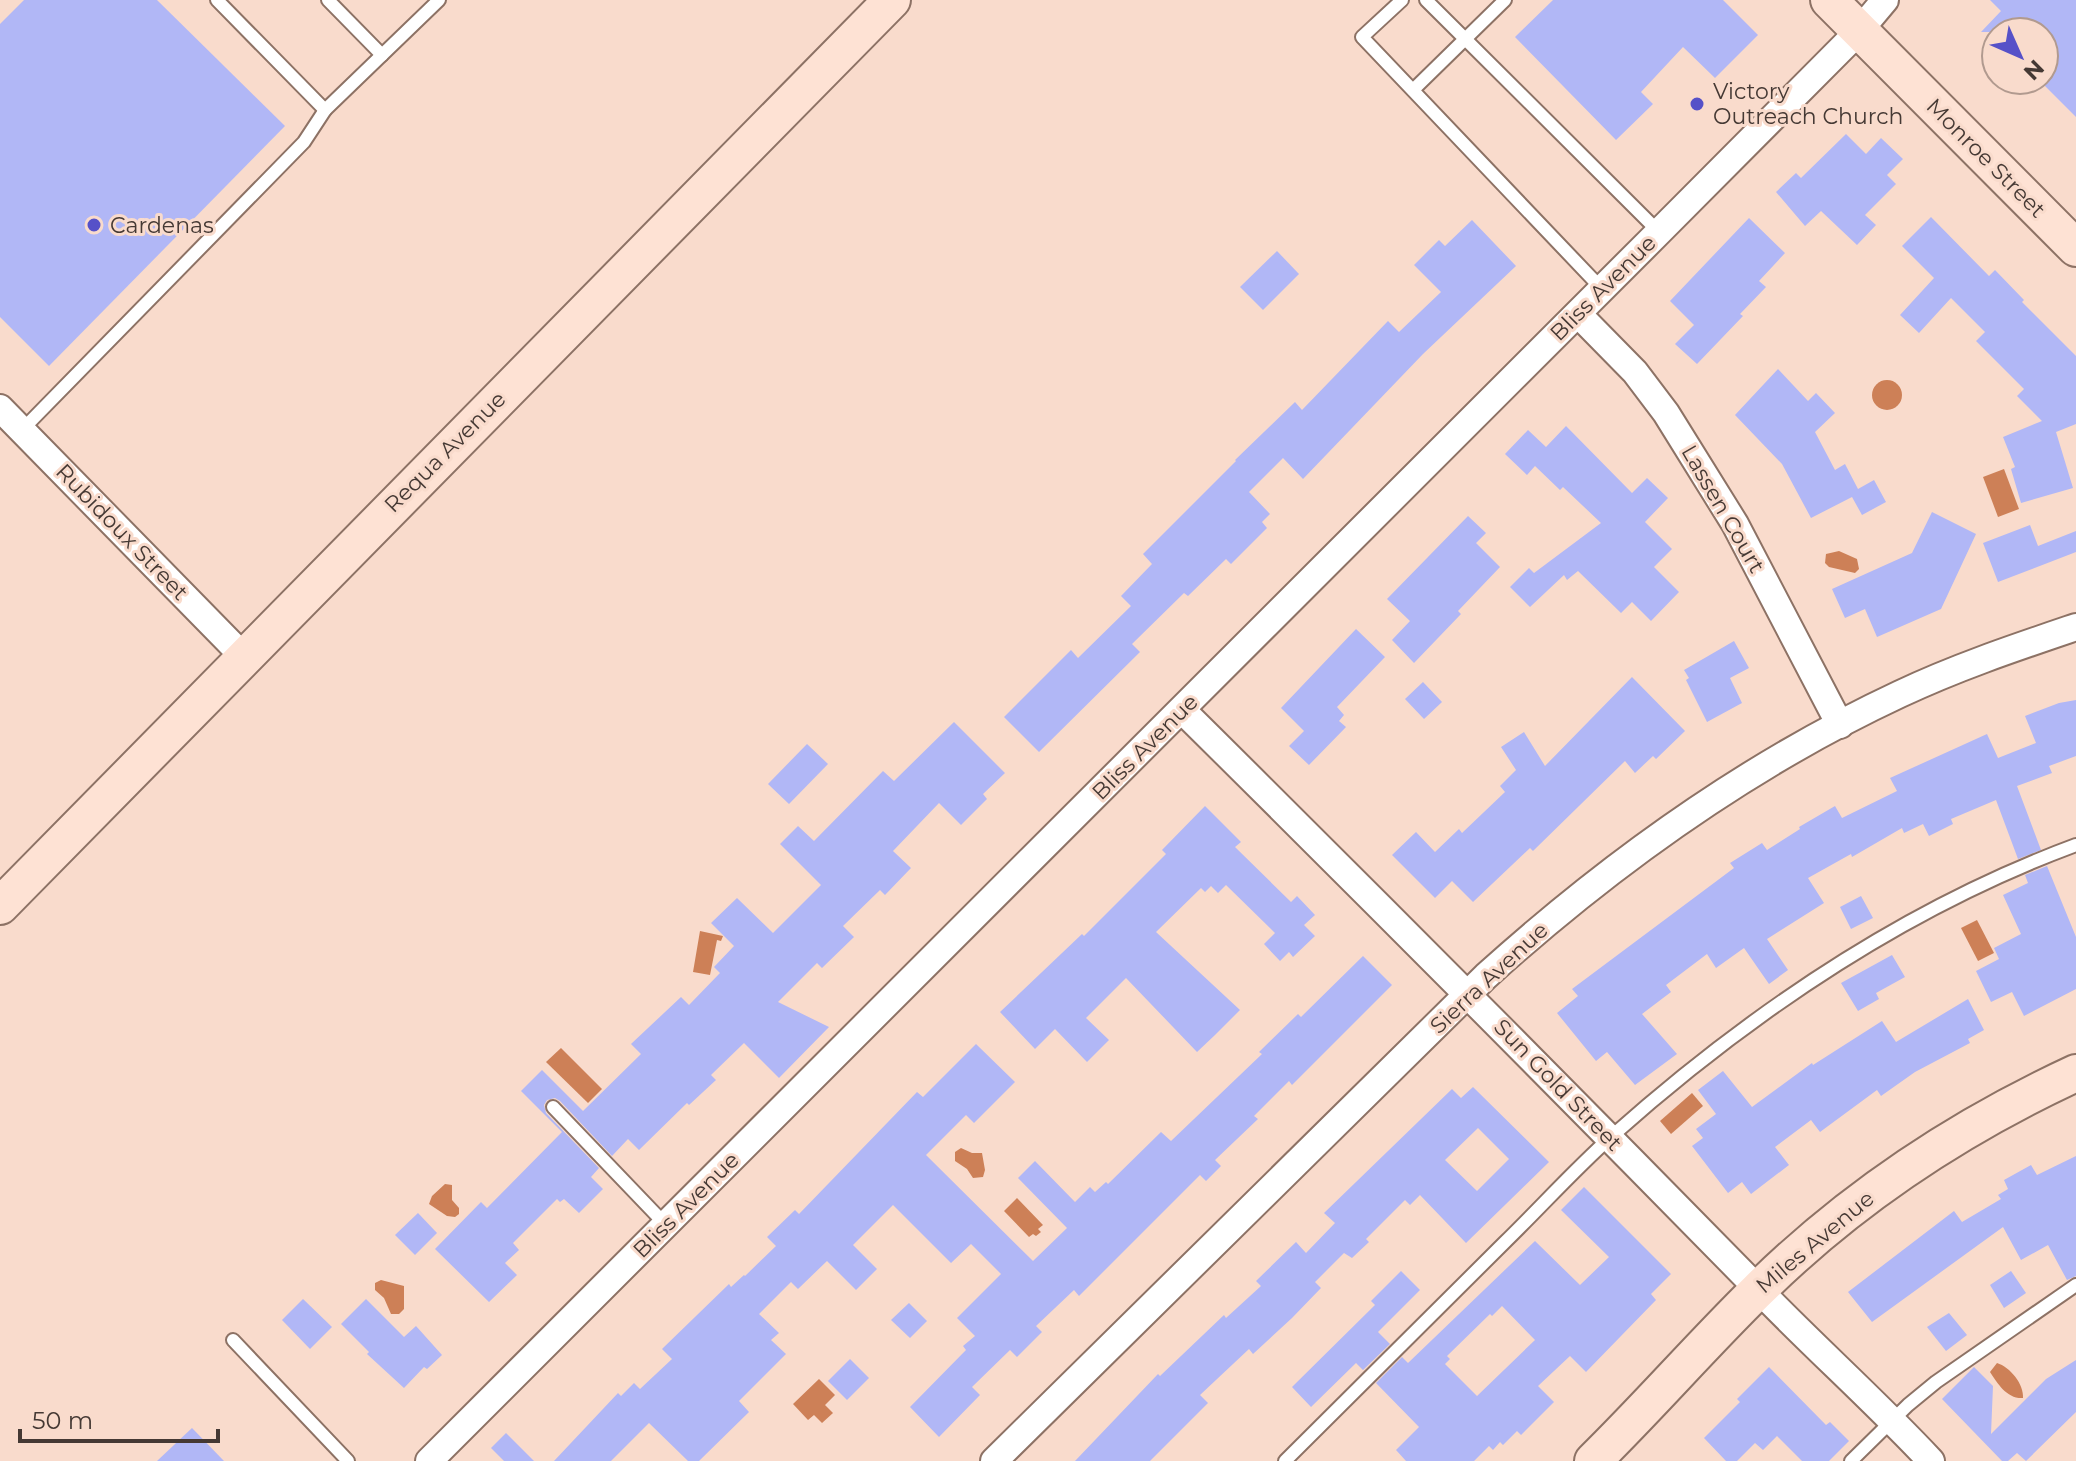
<svg xmlns="http://www.w3.org/2000/svg" width="2076" height="1461" font-family="Montserrat,sans-serif">
  <rect width="100%" height="100%" fill="#f9dbcc"/>
  <!-- water -->
  <g fill="#cd8057">
    <circle cx="1887" cy="395" r="15"/>
    <polygon points="2004,469 2019,509 1998,517 1983,477"/>
    <polygon points="1839,551 1857,559 1859,569 1855,573 1829,567 1825,563 1826,554"/>
    <polygon points="1977,920 1994,953 1978,961 1961,928"/>
    <polygon points="700,931 723,936 721,941 717,940 710,975 693,972"/>
    <polygon points="561,1048 602,1089 588,1103 546,1062"/>
    <polygon points="1692,1093 1703,1106 1671,1134 1660,1121"/>
    <polygon points="961,1148 972,1153 982,1153 985,1170 983,1177 973,1178 967,1169 955,1161 955,1152"/>
    <polygon points="445,1184 452,1185 452,1200 459,1208 459,1214 455,1217 447,1216 429,1204 432,1196"/>
    <polygon points="1017,1198 1043,1225 1038,1229 1041,1232 1036,1236 1033,1234 1029,1237 1004,1211"/>
    <polygon points="381,1280 404,1286 404,1309 399,1314 391,1314 384,1298 375,1290 375,1283"/>
    <path d="M1997,1363C2010,1367 2024,1384 2023,1398C2007,1399 1998,1384 1990,1372Z"/>
    <polygon points="819,1379 835,1395 825,1405 833,1413 822,1423 814,1415 808,1420 793,1404"/>
  </g>
  <!-- building -->
  <g fill="#b1b7f6" fill-rule="evenodd">
    <polygon points="24,0 157,0 285,126 49,366 0,317 0,24"/>
    <polygon points="1553,0 1723,0 1758,35 1715,78 1683,47 1641,92 1653,104 1616,140 1515,37"/>
    <polygon points="1990,0 2076,0 2076,117 2039,80 2044,80 2044,32 1981,32 2001,11"/>
    <polygon points="1846,134 1866,154 1881,138 1903,159 1887,175 1896,184 1865,215 1876,225 1857,245 1821,211 1805,226 1776,192 1796,173 1801,178"/>
    <polygon points="1931,217 1989,276 1995,270 2024,300 2022,302 2076,356 2076,424 2056,432 2073,488 2021,503 2011,469 2015,467 2003,437 2042,421 2017,396 2024,389 1976,341 1985,332 1951,298 1919,333 1900,315 1934,278 1902,246"/>
    <polygon points="1749,218 1785,253 1759,281 1766,287 1740,314 1743,316 1697,364 1675,344 1694,325 1670,301"/>
    <polygon points="1472,220 1516,266 1423,354 1303,479 1283,458 1249,492 1270,514 1262,522 1267,528 1231,564 1226,559 1188,596 1184,593 1132,644 1140,652 1039,752 1004,717 1071,650 1078,658 1131,606 1121,596 1152,564 1143,554 1236,461 1235,460 1295,402 1302,410 1388,321 1399,332 1441,292 1414,265 1439,240 1445,246"/>
    <polygon points="1277,251 1299,274 1263,310 1240,287"/>
    <polygon points="1778,369 1808,401 1816,393 1835,413 1815,432 1835,470 1845,464 1858,489 1874,480 1886,502 1862,515 1852,497 1811,518 1782,464 1735,415"/>
    <polygon points="1566,426 1632,493 1647,478 1668,498 1645,522 1672,549 1654,567 1679,592 1651,621 1632,602 1621,613 1578,571 1567,580 1564,575 1530,607 1510,587 1529,568 1534,573 1601,523 1563,487 1560,490 1535,466 1527,475 1505,454 1528,430 1546,447"/>
    <polygon points="1932,512 1976,534 1941,609 1877,637 1865,609 1845,618 1832,589 1912,553"/>
    <polygon points="1468,516 1486,533 1476,543 1500,567 1458,611 1461,614 1414,663 1392,640 1410,621 1387,599"/>
    <polygon points="2030,525 2038,546 2076,531 2076,552 1998,582 1983,543"/>
    <polygon points="1356,629 1385,657 1337,707 1344,715 1339,721 1346,727 1309,765 1289,746 1304,731 1281,708"/>
    <polygon points="1734,641 1749,668 1730,678 1742,703 1707,722 1686,680 1689,678 1684,670"/>
    <polygon points="1632,677 1685,731 1656,759 1653,756 1635,773 1625,761 1533,851 1530,848 1473,902 1452,881 1435,898 1392,855 1416,832 1435,852 1459,829 1462,833 1505,792 1500,786 1516,770 1501,747 1524,732 1545,766"/>
    <polygon points="1423,682 1442,702 1424,719 1405,699"/>
    <polygon points="2076,700 2076,756 2049,766 2052,773 2017,786 2041,850 2018,859 1996,800 1951,819 1953,824 1929,836 1923,824 1904,833 1902,828 1852,857 1851,854 1808,878 1824,903 1767,939 1788,970 1769,984 1744,948 1716,968 1707,954 1666,985 1671,992 1642,1014 1677,1054 1635,1085 1607,1052 1596,1061 1557,1013 1578,996 1572,989 1734,868 1730,863 1762,843 1767,850 1800,829 1799,827 1835,806 1842,818 1897,791 1890,778 1987,734 1998,758 2036,743 2025,716 2059,703"/>
    <polygon points="954,722 1005,773 983,794 987,799 961,825 939,803 893,851 911,868 885,895 880,890 843,926 854,937 822,968 817,963 778,1002 829,1027 779,1078 744,1043 711,1075 716,1080 689,1105 687,1103 639,1150 628,1139 612,1156 560,1101 555,1098 547,1100 544,1105 546,1113 599,1168 591,1177 603,1189 579,1213 564,1199 560,1202 557,1199 513,1243 519,1250 505,1263 517,1275 489,1302 435,1249 481,1202 487,1208 562,1132 521,1091 542,1070 583,1111 641,1054 631,1044 681,997 689,1005 720,973 714,967 734,946 711,923 737,898 773,933 821,885 780,844 798,826 814,841 883,771 894,781"/>
    <polygon points="807,744 828,764 789,804 768,784"/>
    <polygon points="1205,806 1241,842 1235,847 1291,902 1297,896 1315,915 1304,925 1315,936 1293,957 1289,952 1280,961 1264,944 1275,933 1226,885 1218,893 1211,886 1205,892 1201,888 1156,932 1240,1010 1215,1035 1197,1052 1126,978 1086,1018 1109,1040 1087,1062 1055,1029 1035,1049 1000,1012 1082,934 1084,936 1166,854 1162,850"/>
    <polygon points="2047,866 2076,937 2076,989 2024,1016 2012,992 1991,1002 1976,971 1999,959 1994,948 2021,934 2003,895 2028,883 2025,875"/>
    <polygon points="1861,896 1873,918 1851,929 1840,907"/>
    <polygon points="1892,955 1905,977 1876,993 1879,999 1858,1011 1841,983"/>
    <polygon points="1363,956 1392,985 1292,1085 1289,1081 1254,1116 1258,1119 1215,1160 1221,1166 1206,1181 1200,1175 1079,1296 1074,1290 1036,1326 1042,1332 1017,1357 1010,1350 972,1387 980,1395 939,1437 910,1407 966,1350 963,1346 975,1336 957,1318 1001,1274 971,1244 951,1263 893,1205 853,1245 877,1269 856,1290 827,1261 798,1289 791,1282 759,1314 779,1333 771,1340 786,1354 739,1401 749,1412 699,1461 688,1461 649,1423 611,1461 554,1461 618,1393 621,1396 634,1383 640,1389 672,1359 662,1349 729,1284 731,1287 744,1275 745,1276 776,1246 767,1237 795,1210 799,1214 917,1092 923,1097 976,1044 1015,1082 974,1123 966,1115 926,1155 1033,1261 1067,1228 1018,1178 1035,1161 1075,1202 1090,1187 1095,1192 1106,1182 1108,1184 1161,1132 1171,1141 1262,1054 1259,1052 1298,1014 1301,1017"/>
    <polygon points="1968,999 1984,1030 1968,1039 1970,1043 1915,1072 1881,1096 1877,1090 1820,1132 1811,1120 1775,1147 1789,1165 1751,1194 1742,1182 1728,1193 1692,1146 1703,1138 1696,1129 1716,1114 1698,1090 1723,1071 1752,1107 1812,1063 1813,1065 1882,1021 1896,1042"/>
    <path d="M1473,1087L1549,1162L1466,1243L1420,1195L1410,1205L1405,1200L1366,1239L1369,1242L1352,1258L1344,1253L1315,1282L1321,1288L1292,1318L1253,1354L1249,1349L1200,1395L1208,1403L1150,1461H1075L1158,1374L1160,1376L1224,1315L1226,1318L1261,1286L1256,1281L1296,1242L1306,1253L1335,1223L1324,1213L1452,1089L1461,1098ZM1478,1128L1509,1159L1477,1191L1445,1160Z"/>
    <polygon points="2076,1156 2076,1276 2067,1280 2048,1245 2021,1260 2003,1227 1872,1322 1848,1292 1954,1211 1962,1222 2001,1199 1998,1195 2008,1189 2004,1180 2031,1165 2037,1175"/>
    <path d="M1584,1187L1671,1274L1651,1294L1656,1300L1586,1372L1570,1356L1538,1386L1554,1402L1521,1435L1517,1431L1503,1445L1500,1442L1493,1450L1489,1446L1474,1461H1406L1396,1450L1419,1427L1376,1383L1402,1357L1408,1363L1535,1241L1580,1285L1609,1257L1561,1210ZM1502,1306L1535,1340L1477,1396L1445,1364L1450,1359L1447,1356L1490,1314L1492,1316Z"/>
    <polygon points="418,1213 437,1233 415,1255 395,1235"/>
    <polygon points="1401,1271 1420,1290 1378,1332 1390,1344 1363,1370 1356,1363 1311,1407 1292,1387 1375,1305 1371,1301"/>
    <polygon points="2011,1271 2026,1293 2004,1308 1990,1285"/>
    <polygon points="303,1299 332,1327 310,1349 282,1320"/>
    <polygon points="366,1299 404,1337 416,1326 442,1355 427,1369 424,1367 404,1388 367,1354 369,1352 341,1324"/>
    <polygon points="909,1303 927,1321 910,1338 891,1320"/>
    <polygon points="1949,1313 1967,1335 1946,1351 1927,1327"/>
    <polygon points="850,1359 869,1378 847,1400 828,1381"/>
    <polygon points="2076,1360 2076,1412 2026,1461 2017,1453 2008,1461 2002,1461 1942,1399 1974,1367 1993,1386 1991,1434 2046,1379"/>
    <polygon points="1769,1367 1826,1425 1830,1422 1849,1441 1829,1461 1802,1461 1777,1436 1763,1450 1755,1443 1737,1461 1726,1461 1704,1438 1740,1402 1737,1399"/>
    <polygon points="192,1428 224,1461 157,1461"/>
    <polygon points="506,1433 534,1461 504,1461 491,1448"/>
  </g>
  <g fill="none" stroke-linecap="round" stroke-linejoin="round">
    <!-- lane casing -->
    <g stroke="#8d7265" stroke-width="16">
      <g id="lane">
        <polyline points="217,0 325,110 439,0"/>
        <polyline points="328,0 382,55"/>
        <polyline points="1402,0 1362,37 1602,289"/>
        <polyline points="1426,0 1659,232"/>
        <polyline points="1413,90 1505,0"/>
        <polyline points="22,430 304,142 325,110"/>
        <polyline points="553,1107 666,1225"/>
        <polyline points="233,1340 348,1461"/>
        <path d="M1285,1461C1358,1388 1431,1316 1504,1243C1540,1208 1574,1170 1612,1136C1749,1014 1903,909 2076,845"/>
        <polyline points="1851,1461 1908,1405 1936,1382 2076,1285"/>
      </g>
    </g>
    <!-- street casing -->
    <g stroke="#8d7265" stroke-width="30">
      <g id="street">
        <polyline points="1578,314 1635,372 1666,413 1735,524 1840,725"/>
        <polyline points="0,408 243,656"/>
        <path d="M1182,710C1376,902 1568,1095 1759,1290C1815,1348 1876,1402 1931,1461"/>
        <polyline points="429,1461 1659,232 1859,31 1885,0"/>
        <path d="M994,1461L1486,976C1610,864 1748,765 1900,694C1957,667 2017,647 2076,627"/>
      </g>
    </g>
    <!-- secondary casing -->
    <g stroke="#8d7265" stroke-width="40">
      <g id="secondary">
        <polyline points="1829,0 2076,248"/>
        <polyline points="0,906 892,0"/>
        <path d="M1593,1461C1649,1406 1701,1346 1757,1291C1849,1200 1959,1127 2076,1073"/>
      </g>
    </g>
    <!-- lane -->
    <use href="#lane" stroke="#fff" stroke-width="12"/>
    <!-- street -->
    <use href="#street" stroke="#fff" stroke-width="26"/>
    <!-- secondary -->
    <use href="#secondary" stroke="#fee2d4" stroke-width="36"/>
  </g>
  <!-- markers -->
  <g fill="#5651c8" stroke="#f9dbcc" stroke-width="3">
    <circle cx="1697" cy="104" r="8"/>
    <circle cx="94" cy="225" r="8"/>
  </g>
  <g text-anchor="middle" dominant-baseline="central" stroke-width="6" stroke-linejoin="round" paint-order="stroke">
    <!-- poi labels -->
    <g font-size="22" fill="#453934" stroke="#f9dbcc" text-anchor="start">
      <text x="1713" y="91">Victory<tspan x="1713" dy="25">Outreach Church</tspan></text>
      <text x="110" y="225">Cardenas</text>
    </g>
    <!-- street labels -->
    <g font-size="22" fill="#453934" stroke="#f9dbcc">
      <text transform="translate(1986 158) rotate(45)">Monroe Street</text>
      <text transform="translate(1603 288) rotate(-45)">Bliss Avenue</text>
      <text transform="translate(445 452) rotate(-45)">Requa Avenue</text>
      <text transform="translate(1723 509) rotate(60)">Lassen Court</text>
      <text transform="translate(122 532) rotate(46)">Rubidoux Street</text>
      <text transform="translate(1145 747) rotate(-45)">Bliss Avenue</text>
      <text transform="translate(1489 978) rotate(-43)">Sierra Avenue</text>
      <text transform="translate(1558 1085) rotate(46)">Sun Gold Street</text>
      <text transform="translate(686 1205) rotate(-45)">Bliss Avenue</text>
      <text transform="translate(1815 1242) rotate(-40)">Miles Avenue</text>
    </g>
  </g>
  <!-- north arrow -->
  <g transform="translate(2020 56) rotate(135)"><circle r="38" fill="#f9dbcc" stroke="#b19a8f" stroke-width="2"/>
  <path d="M0-6L14 30L0 20L-14 30Z" fill="#5651c8"/>
  <text y="-12" font-size="22" font-weight="bold" text-anchor="middle" fill="#453934">N</text>
  </g>
  <!-- scale -->
  <path d="M20 1429v12h198v-12" fill="none" stroke="#453934" stroke-width="4"/>
  <text x="32" y="1429" font-size="24" fill="#453934" stroke="#f9dbcc" stroke-width="6" paint-order="stroke">50 m</text>
</svg>
